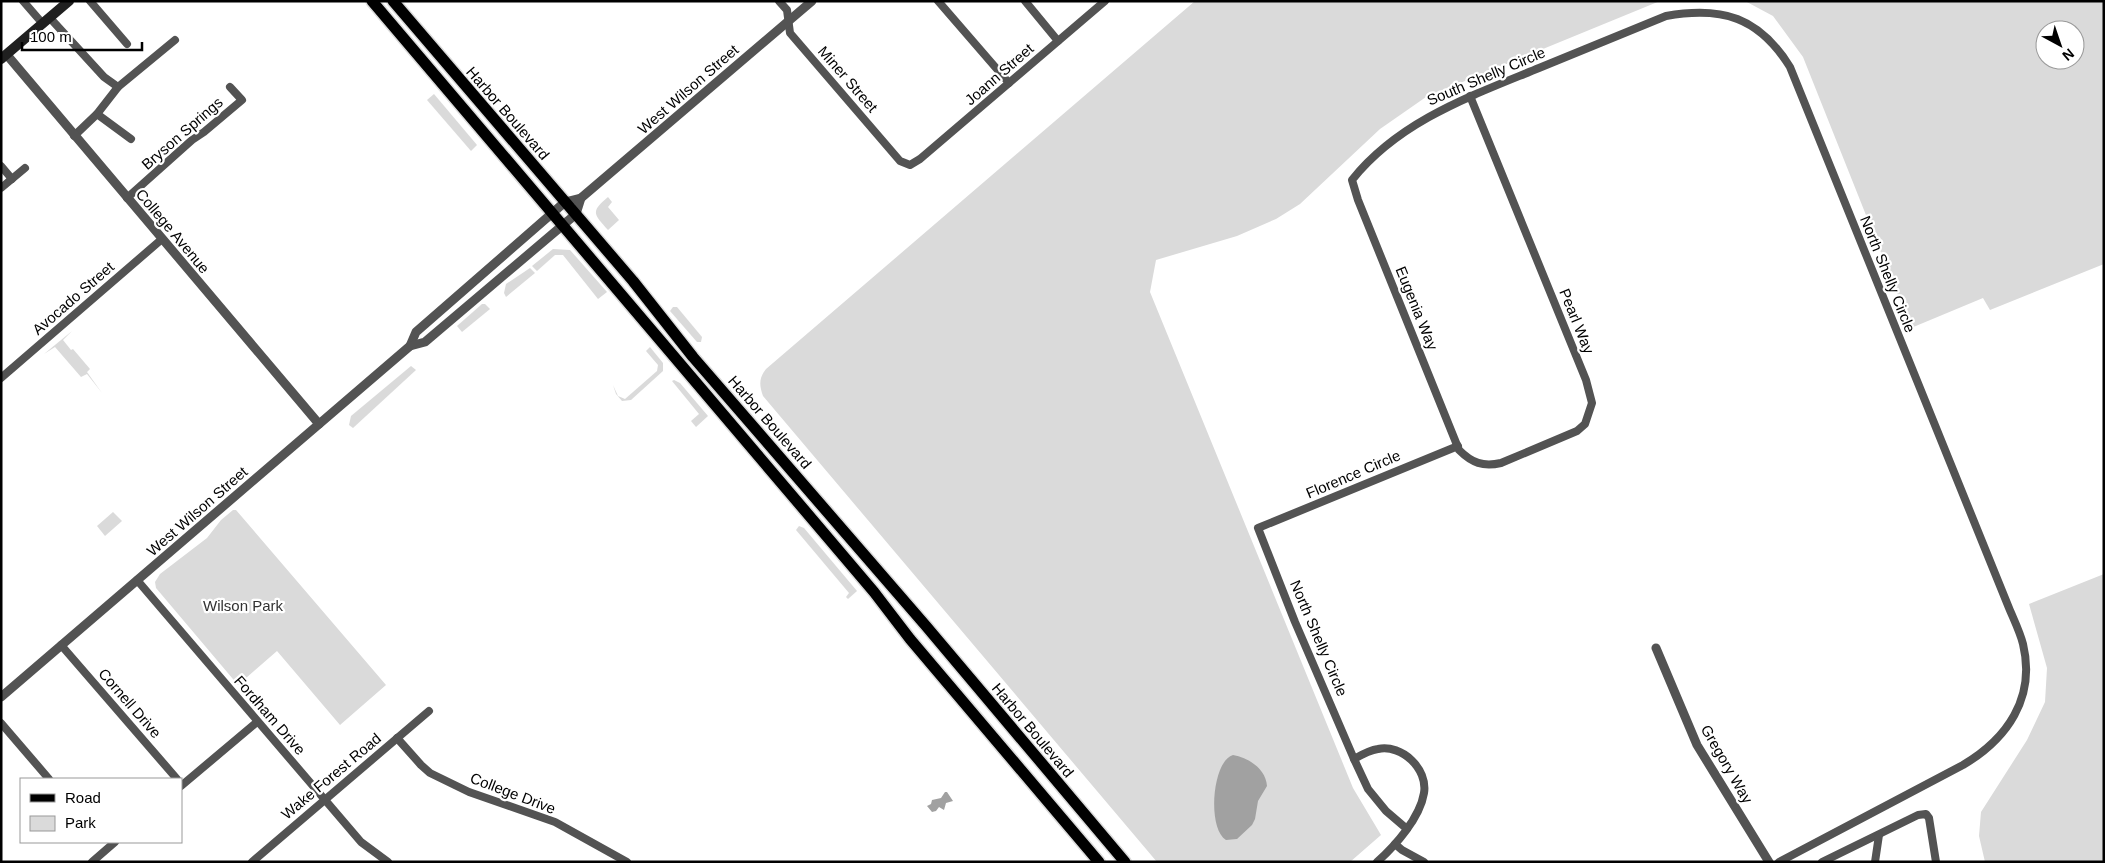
<svg xmlns="http://www.w3.org/2000/svg" width="2105" height="863" font-family="Arial,sans-serif">
  <rect width="100%" height="100%" fill="#fff"/>
  <!-- green -->
  <g fill="#dadada" fill-rule="evenodd">
    <path d="M1195,1H1660L1426,97L1380,129L1300,204L1276,219L1237,236L1156,260L1150,292L1353,788L1381,835L1350,862H1157L763,396C759,385 759,378 766,369Z"/>
    <path d="M1745,1H2104V264L1990,310L1983,298L1911,328L1803,57L1773,16ZM2045,30H2075V60H2045Z"/>
    <polygon points="434,94 477,145 471,151 427,100"/>
    <path d="M608,197L612,202L608,207L619,220L608,230C594,214 590,212 608,197Z"/>
    <polygon points="553,249 570,250 607,292 598,299 563,255 555,255 537,271 532,266"/>
    <polygon points="530,268 535,273 506,297 504,293 506,284"/>
    <polygon points="482,304 485,304 490,309 462,332 457,326"/>
    <polygon points="673,307 677,307 702,337 701,342 697,342 670,311"/>
    <polygon points="72,331 63,340 71,350 73,349 90,369 87,372 102,393 87,374 81,377 55,347 44,354"/>
    <polygon points="650,347 663,363 663,371 631,400 622,401 616,394 613,385 618,396 625,399 657,371 658,365 646,351"/>
    <polygon points="411,366 416,370 353,428 349,425 351,416"/>
    <polygon points="674,380 680,383 708,416 696,427 691,421 699,414 672,381"/>
    <polygon points="233,510 236,510 386,685 340,725 277,651 238,685 156,588 155,582 160,574 207,538 221,520"/>
    <polygon points="113,512 122,521 105,536 97,526"/>
    <polygon points="799,526 804,528 857,591 848,599 846,597 849,593 796,530"/>
    <polygon points="2104,574 2104,862 1985,862 1979,836 1981,812 2027,740 2045,702 2047,668 2029,604"/>
  </g>
  <!-- water -->
  <g fill="#a1a1a1">
    <path d="M1233,755C1249,758 1266,769 1267,786L1258,801L1255,819L1252,825L1237,839L1226,840C1207,829 1212,761 1233,755Z"/>
    <polygon points="945,792 947,792 953,801 946,803 944,810 939,807 936,811 932,812 927,806 931,804 932,800 941,798"/>
  </g>
  <g fill="none" stroke-linecap="round" stroke-linejoin="round">
    <!-- primary casing -->
    <g stroke="#dbdbdb" stroke-width="14">
      <g id="primary">
        <polyline points="372,1 874,592 910,639 1099,862"/>
        <polyline points="393,1 633,281 693,357 926,626 1125,862"/>
      </g>
    </g>
    <!-- minor -->
    <g stroke="#535353" stroke-width="8">
      <polyline points="23,1 43,24"/>
      <polyline points="90,1 127,44"/>
      <polyline points="779,1 787,10 790,33 900,161 910,165 920,159 1105,1"/>
      <polyline points="938,1 1009,83"/>
      <polyline points="1025,1 1058,41"/>
      <polyline points="50,18 104,77 118,87"/>
      <path d="M1470,96L1586,380L1592,403L1585,424L1577,431L1501,463C1483,467 1472,463 1459,450L1358,200L1352,180C1399,121 1471,96 1539,68C1581,51 1624,33 1666,16C1722,6 1759,17 1790,67L2009,608C2014,620 2020,632 2023,644C2036,698 2007,739 1963,765L1779,862"/>
      <polyline points="97,114 131,139"/>
      <polyline points="74,136 97,114 118,87 175,40"/>
      <polyline points="1,166 12,179"/>
      <polyline points="1,188 25,168"/>
      <polyline points="127,198 192,140 204,132 242,100 230,87"/>
      <polyline points="1,378 162,239"/>
      <polyline points="137,580 361,842 388,862"/>
      <polyline points="61,645 177,779"/>
      <polyline points="1,723 49,779"/>
      <polyline points="397,738 421,765 430,773 469,792 555,822 627,862"/>
      <path d="M1354,759C1361,755 1370,750 1378,749C1402,744 1428,769 1424,793C1420,818 1395,846 1377,862"/>
      <polyline points="181,786 257,722"/>
      <polyline points="1407,829 1386,811 1368,789 1354,759 1295,622 1258,528 1458,446"/>
      <polyline points="1395,844 1402,850 1424,862"/>
      <polyline points="92,862 115,842"/>
      <polyline points="252,862 429,711"/>
      <polyline points="1822,862 1918,815 1926,814 1929,818 1936,862"/>
      <polyline points="1875,862 1879,835"/>
    </g>
    <!-- tertiary -->
    <g stroke="#535353" stroke-width="9">
      <polyline points="7,55 319,424"/>
      <polyline points="410,346 416,332 565,202 581,198 812,1"/>
      <polyline points="1656,648 1697,745 1769,862"/>
      <polyline points="1,697 410,346 425,342 576,214 581,198"/>
    </g>
    <!-- secondary -->
    <polyline stroke="#202020" stroke-width="10" points="1,59 69,1"/>
    <!-- primary -->
    <use href="#primary" stroke="#000" stroke-width="11"/>
  </g>
  <g text-anchor="middle" dominant-baseline="central" stroke-width="4.5" stroke-linejoin="round" paint-order="stroke">
    <!-- street labels -->
    <g font-size="15" fill="#000" stroke="#fff">
      <text transform="translate(999 74) rotate(-41)">Joann Street</text>
      <text transform="translate(1486 76) rotate(-23)">South Shelly Circle</text>
      <text transform="translate(848 79) rotate(49)">Miner Street</text>
      <text transform="translate(688 89) rotate(-41)">West Wilson Street</text>
      <text transform="translate(508 113) rotate(49)">Harbor Boulevard</text>
      <text transform="translate(182 133) rotate(-41)">Bryson Springs</text>
      <text transform="translate(173 231) rotate(50)">College Avenue</text>
      <text transform="translate(1888 274) rotate(68)">North Shelly Circle</text>
      <text transform="translate(73 298) rotate(-41)">Avocado Street</text>
      <text transform="translate(1417 308) rotate(68)">Eugenia Way</text>
      <text transform="translate(1577 321) rotate(68)">Pearl Way</text>
      <text transform="translate(770 422) rotate(49)">Harbor Boulevard</text>
      <text transform="translate(1353 474) rotate(-23)">Florence Circle</text>
      <text transform="translate(197 511) rotate(-41)">West Wilson Street</text>
      <text transform="translate(1319 638) rotate(67)">North Shelly Circle</text>
      <text transform="translate(130 703) rotate(49)">Cornell Drive</text>
      <text transform="translate(270 715) rotate(49)">Fordham Drive</text>
      <text transform="translate(1033 730) rotate(50)">Harbor Boulevard</text>
      <text transform="translate(1727 764) rotate(60)">Gregory Way</text>
      <text transform="translate(331 776) rotate(-40)">Wake Forest Road</text>
      <text transform="translate(513 793) rotate(21)">College Drive</text>
    </g>
    <!-- park labels -->
    <g font-size="15" fill="#313131" stroke="#fff">
      <text x="243" y="605">Wilson Park</text>
    </g>
  </g>
  <!-- border -->
  <rect width="2105" height="863" fill="none" stroke="#000000" stroke-width="5"/>
  <!-- legend -->
  <rect x="20" y="778" width="162" height="65" fill="#ffffff" stroke="#999999"/>
  <rect x="30" y="794" width="25" height="8" fill="#000000" stroke="#999999"/>
  <text x="65" y="803" font-size="15" fill="#000000">Road</text>
  <rect x="30" y="816" width="25" height="15" fill="#dadada" stroke="#999999"/>
  <text x="65" y="828" font-size="15" fill="#000000">Park</text>
  <!-- north arrow -->
  <g transform="translate(2060 45) rotate(140)"><circle r="24" fill="#ffffff" stroke="#999999"/>
  <path d="M0-4L9 19L0 12L-9 19Z" fill="#000000"/>
  <text y="-8" font-size="14" font-weight="bold" text-anchor="middle" fill="#000000">N</text>
  </g>
  <!-- scale -->
  <path d="M22 42v8h120v-8" fill="none" stroke="#000000" stroke-width="2.5"/>
  <text x="30" y="42" font-size="15" fill="#000000" stroke="#ffffff" stroke-width="4" paint-order="stroke">100 m</text>
</svg>
